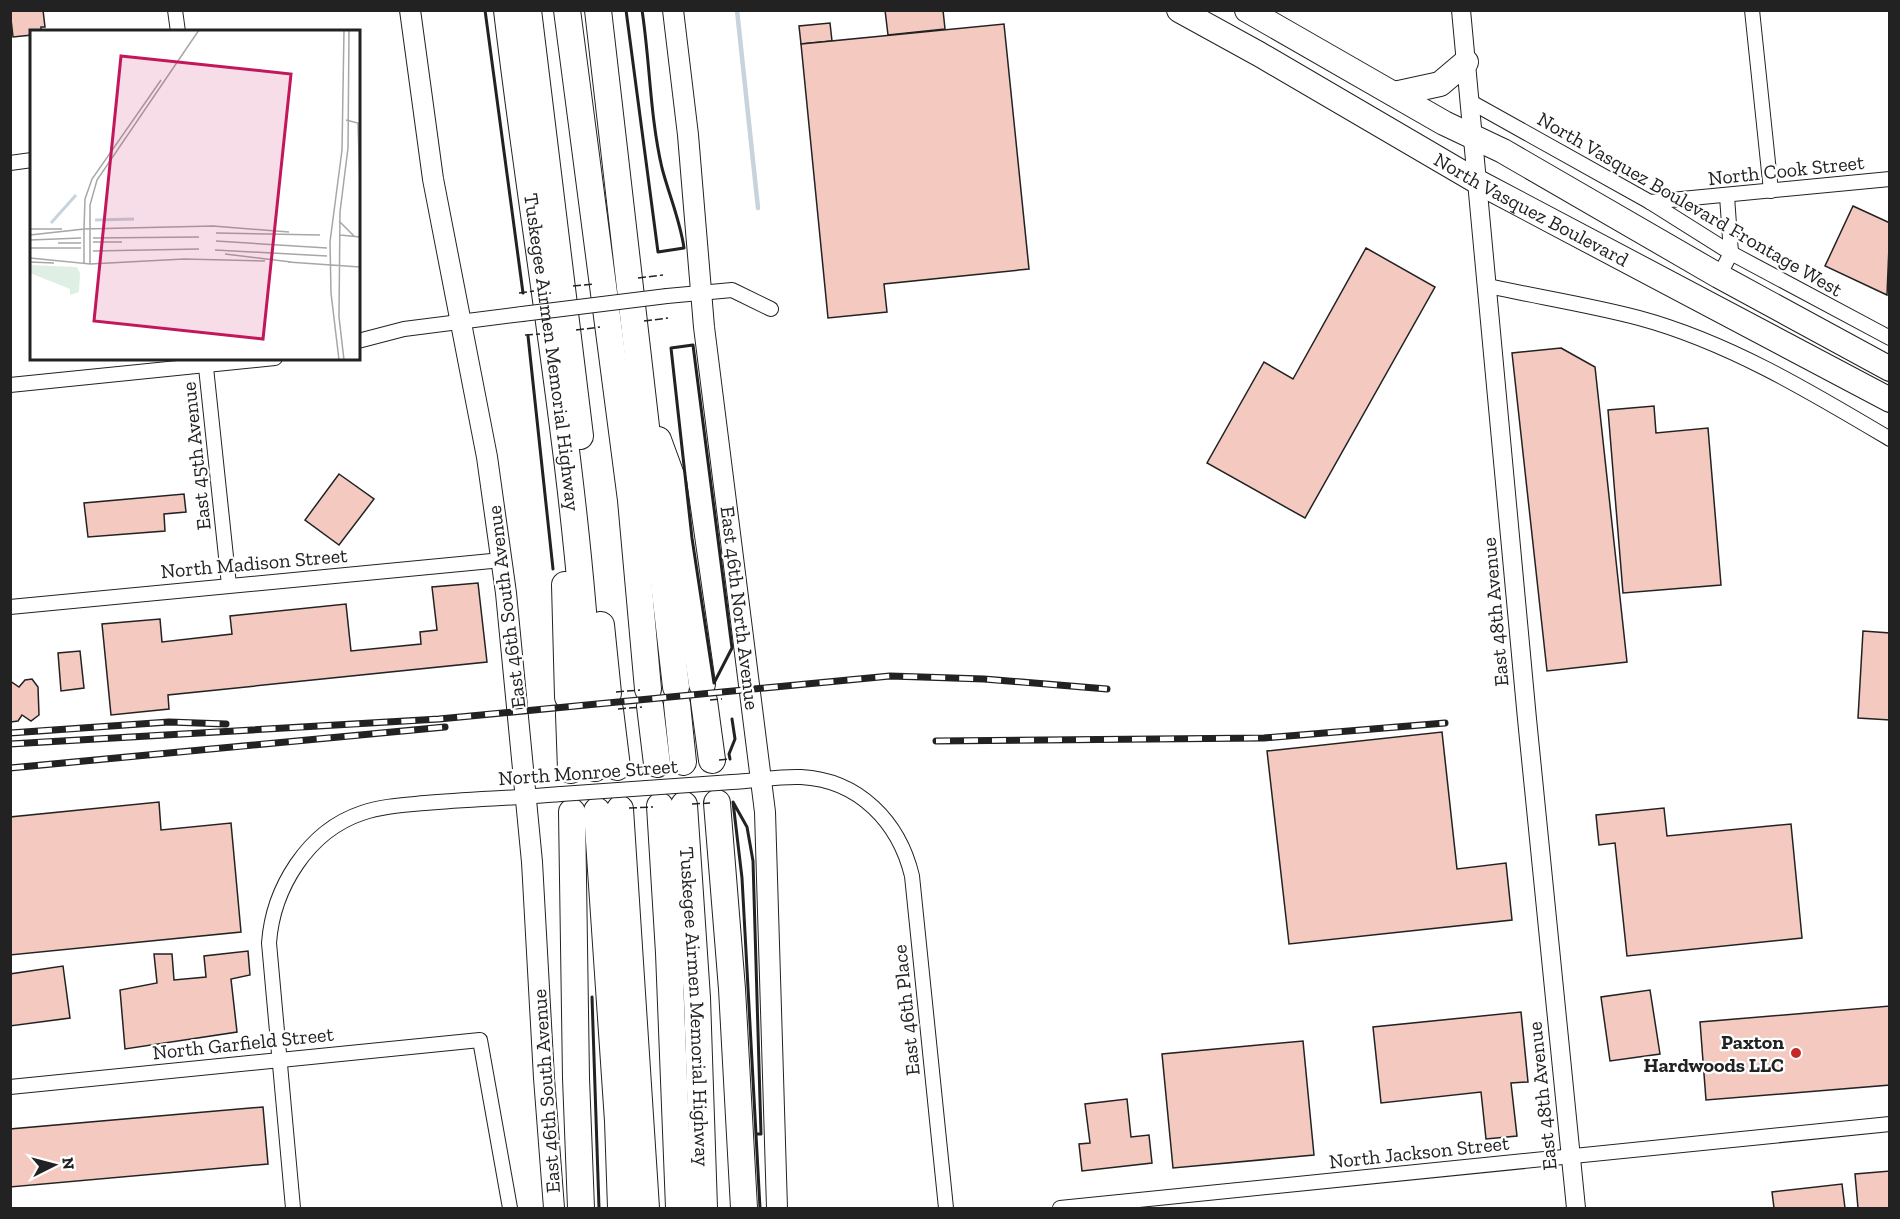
<svg xmlns="http://www.w3.org/2000/svg" width="1900" height="1219" font-family="'Zilla Slab',serif">
  <rect width="100%" height="100%" fill="#fff"/>
  <g fill="none" stroke-linecap="round" stroke-linejoin="round">
    <!-- stream -->
    <polyline stroke="#c7d3dd" stroke-width="4.5" points="737,10 758,208"/>
  </g>
  <!-- building -->
  <g fill="#f3c9c0" stroke="#222" stroke-width="1.5">
    <polygon points="10,10 43,10 45,27 41,27 41,32 32,32 32,35 13,37"/>
    <polygon points="885,10 943,10 945,29 888,35"/>
    <polygon points="830,23 832,41 801,44 799,26"/>
    <polygon points="1004,24 1029,269 884,284 887,312 828,318 801,44"/>
    <polygon points="1853,206 1890,223 1887,295 1825,266"/>
    <polygon points="1366,248 1435,287 1305,518 1207,463 1264,362 1293,379"/>
    <polygon points="1561,348 1595,367 1627,662 1547,671 1512,353"/>
    <polygon points="1654,406 1656,433 1708,428 1721,585 1623,593 1608,410"/>
    <polygon points="339,474 374,499 339,545 305,520"/>
    <polygon points="184,494 186,512 164,514 165,531 88,537 84,503"/>
    <polygon points="478,583 487,662 168,695 169,709 111,715 102,624 160,619 162,642 232,634 230,616 346,604 351,651 421,644 420,632 437,630 432,587"/>
    <polygon points="1863,631 1890,633 1890,720 1858,718"/>
    <polygon points="80,651 84,688 61,691 58,653"/>
    <polygon points="32,679 38,687 39,715 31,721 22,715 18,721 11,722 10,681 19,687 25,680"/>
    <polygon points="1442,732 1457,869 1506,863 1512,920 1289,944 1267,751"/>
    <polygon points="159,802 161,830 231,823 241,932 10,955 10,817"/>
    <polygon points="1664,808 1667,836 1791,824 1802,938 1627,956 1615,843 1599,845 1596,815"/>
    <polygon points="248,951 250,975 231,979 237,1032 125,1049 120,990 157,983 154,954 172,954 174,980 206,977 204,956"/>
    <polygon points="63,966 70,1018 10,1026 10,974"/>
    <polygon points="1650,990 1660,1054 1610,1061 1601,997"/>
    <polygon points="1890,1006 1890,1085 1706,1100 1700,1022"/>
    <polygon points="1521,1012 1528,1082 1511,1083 1517,1136 1486,1139 1481,1092 1381,1103 1373,1027"/>
    <polygon points="1303,1041 1314,1155 1173,1168 1162,1054"/>
    <polygon points="1127,1099 1131,1137 1149,1135 1152,1163 1082,1171 1079,1144 1090,1143 1085,1104"/>
    <polygon points="263,1107 268,1164 10,1187 10,1129"/>
    <polygon points="1890,1171 1890,1208 1858,1208 1855,1174"/>
    <polygon points="1842,1184 1845,1208 1774,1208 1772,1192"/>
  </g>
  <g fill="none" stroke-linecap="round" stroke-linejoin="round">
    <!-- minor casing -->
    <g stroke="#222" stroke-width="16">
      <g id="minor">
        <polyline points="175,10 178,32"/>
        <polyline points="1752,10 1771,191"/>
        <polyline points="1471,102 1650,202 1731,253 1890,338"/>
        <polyline points="10,163 32,160"/>
        <polyline points="1650,202 1890,179"/>
        <polyline points="1719,276 1731,253 1727,196"/>
        <path d="M1488,286C1538,297 1590,305 1639,318C1728,342 1811,392 1890,439"/>
        <polyline points="667,296 732,290 771,309"/>
        <polyline points="358,341 404,329 522,314"/>
        <polyline points="205,358 229,585"/>
        <polyline points="10,385 275,358"/>
        <polyline points="10,607 502,560"/>
        <path d="M732,782C754,781 778,776 801,777C859,780 899,822 912,876L946,1208"/>
        <polyline points="10,1087 480,1040 510,1208"/>
        <path d="M293,1208L269,943C273,888 308,831 362,813C382,806 404,805 425,803C470,799 516,798 561,794"/>
        <polyline points="1060,1208 1890,1124"/>
      </g>
    </g>
    <!-- tertiary casing -->
    <g stroke="#222" stroke-width="20">
      <polyline id="tertiary" points="1461,10 1527,719 1576,1208"/>
    </g>
    <!-- secondary casing -->
    <g stroke="#222" stroke-width="22">
      <g id="secondary">
        <polyline points="410,10 433,179 487,457 506,593 532,862 544,1078 554,1208"/>
        <polyline points="673,10 688,135 704,327 765,812 777,1208"/>
      </g>
    </g>
    <!-- trunk casing -->
    <g stroke="#222" stroke-width="26">
      <g id="trunk">
        <path id="s1" d="M1179,10L1259,54L1478,182L1890,400"/>
        <polyline points="1247,10 1444,123 1503,151 1719,276 1890,369"/>
        <polyline points="1394,94 1440,84 1466,62"/>
      </g>
    </g>
    <!-- motorway casing -->
    <g stroke="#222" stroke-width="28">
      <g id="motorway">
        <path id="s2" d="M507,10C534,239 576,466 589,695"/>
        <polyline points="528,10 580,436"/>
        <polyline points="567,10 631,500 648,689"/>
        <polyline points="598,10 676,687"/>
        <polyline points="658,440 673,481 702,684"/>
        <polyline points="565,585 568,697"/>
        <polyline points="601,625 608,693"/>
        <polyline points="704,701 712,760"/>
        <polyline points="677,704 683,762"/>
        <polyline points="650,706 657,764"/>
        <polyline points="610,710 617,767"/>
        <polyline points="590,712 595,768"/>
        <polyline points="569,714 571,770"/>
        <polyline points="717,803 732,989 744,1208"/>
        <path id="s3" d="M684,805L697,998L704,1208"/>
        <polyline points="660,806 669,953 679,1208"/>
        <polyline points="620,809 646,1208"/>
        <polyline points="597,811 618,1121 621,1208"/>
        <polyline points="572,812 576,1078 581,1208"/>
      </g>
    </g>
    <!-- minor -->
    <use href="#minor" stroke="#fff" stroke-width="14"/>
    <!-- tertiary -->
    <use href="#tertiary" stroke="#fff" stroke-width="18"/>
    <!-- secondary -->
    <use href="#secondary" stroke="#fff" stroke-width="20"/>
    <!-- trunk -->
    <use href="#trunk" stroke="#fff" stroke-width="24"/>
    <!-- motorway -->
    <use href="#motorway" stroke="#fff" stroke-width="26"/>
    <!-- rail casing -->
    <g stroke="#222" stroke-width="7">
      <g id="rail">
        <polyline points="10,733 169,722 226,724"/>
        <polyline points="936,741 1264,738 1445,723"/>
        <polyline points="10,744 439,719 890,676 984,679 1107,689"/>
        <polyline points="10,768 445,727"/>
      </g>
    </g>
    <!-- rail -->
    <use href="#rail" stroke="#fff" stroke-width="4.5" stroke-dasharray="14" stroke-linecap="butt"/>
    <!-- minor-bridge casing -->
    <g stroke="#222" stroke-width="16" stroke-linecap="butt">
      <g id="minor-bridge">
        <polyline points="522,314 667,296"/>
        <polyline points="561,794 732,782"/>
      </g>
    </g>
    <!-- minor-bridge -->
    <use href="#minor-bridge" stroke="#fff" stroke-width="14"/>
    <!-- fence -->
    <g stroke="#222" stroke-width="1.5" stroke-dasharray="8 3" stroke-linecap="butt">
      <polyline points="638,278 663,275"/>
      <polyline points="573,286 594,284"/>
      <polyline points="519,293 534,291"/>
      <polyline points="644,321 668,318"/>
      <polyline points="576,330 600,327"/>
      <polyline points="525,335 540,334"/>
      <polyline points="616,692 640,690"/>
      <polyline points="710,700 722,699"/>
      <polyline points="618,709 642,707"/>
      <polyline points="719,760 730,759"/>
      <polyline points="627,766 648,765"/>
      <polyline points="692,804 710,803"/>
      <polyline points="629,808 653,807"/>
    </g>
    <!-- wall -->
    <g stroke="#222" stroke-width="3">
      <polyline points="485,10 523,293"/>
      <path d="M626,10L658,252L684,248C680,220 669,195 662,168C650,117 650,62 642,10"/>
      <polyline points="528,336 553,569"/>
      <polygon points="693,345 732,648 714,683 692,538 671,348"/>
      <polyline points="730,759 729,754 735,739 732,719"/>
      <polyline points="592,997 599,1208"/>
      <polyline points="757,1134 761,1134 753,861 747,827 733,802 742,878 760,1208"/>
    </g>
  </g>
  <!-- markers -->
  <circle fill="#c62828" stroke="#fff" stroke-width="2" cx="1796" cy="1053" r="6"/>
  <g text-anchor="middle" dominant-baseline="central" stroke-width="4.5" stroke-linejoin="round" paint-order="stroke">
    <!-- street labels -->
    <g font-size="20" fill="#222" stroke="#fff">
      <text transform="translate(1786 170) rotate(-6)">North Cook Street</text>
      <text transform="translate(1690 204) rotate(30)">North Vasquez Boulevard Frontage West</text>
      <text stroke="none"><textPath href="#s1" startOffset="405">North Vasquez Boulevard</textPath></text>
      <text stroke="none"><textPath href="#s2" startOffset="345">Tuskegee Airmen Memorial Highway</textPath></text>
      <text transform="translate(196 456) rotate(-96)">East 45th Avenue</text>
      <text transform="translate(254 563) rotate(-5)">North Madison Street</text>
      <text transform="translate(506 607) rotate(-97)">East 46th South Avenue</text>
      <text transform="translate(740 608) rotate(83)">East 46th North Avenue</text>
      <text transform="translate(1495 612) rotate(-95)">East 48th Avenue</text>
      <text transform="translate(588 772) rotate(-4)">North Monroe Street</text>
      <text stroke="none"><textPath href="#s3" startOffset="202">Tuskegee Airmen Memorial Highway</textPath></text>
      <text transform="translate(906 1010) rotate(-96)">East 46th Place</text>
      <text transform="translate(243 1043) rotate(-6)">North Garfield Street</text>
      <text transform="translate(546 1091) rotate(-94)">East 46th South Avenue</text>
      <text transform="translate(1542 1096) rotate(-96)">East 48th Avenue</text>
      <text transform="translate(1419 1152) rotate(-6)">North Jackson Street</text>
    </g>
    <!-- poi labels -->
    <g font-size="20" font-weight="bold" fill="#222" stroke="#fff" text-anchor="end">
      <text x="1784" y="1042">Paxton<tspan x="1784" dy="23">Hardwoods LLC</tspan></text>
    </g>
  </g>
  <!-- overview -->
  <g transform="translate(30 30)">
    <rect width="330" height="330" fill="#fff"/>
    <path d="M0,235L47,237L50,243L49,262L40,265V259L0,243Z" fill="#e0efe3"/>
    <path fill="none" stroke="#c7d3dd" stroke-width="3" d="M65,190L104,189M21,193L46,165"/>
    <path fill="none" stroke="#a7a7a7" stroke-width="1.5" d="M316,90L328,93L330,156M309,191L324,206M0,199H32M186,203L290,205M0,205L54,199L55,169L62,149L131,50M310,205L330,207M63,208L169,207M0,210L51,208M186,211L297,218M63,212H92M28,213H51M0,218H51M185,220L297,226M63,221L169,219M195,224L261,232M0,228L60,234V175L67,150L169,0M0,232L24,233M258,232L330,237M54,234V199L183,196L259,202M60,234L154,229L235,231M309,330L301,263L300,212L312,120L314,0M314,330L309,287L310,182L318,118L319,0"/>
    <path fill="#c2185b" fill-opacity="0.15" stroke="#c2185b" stroke-width="3" d="M91,26L261,44L233,309L64,291Z"/>
    <rect width="330" height="330" fill="none" stroke="#222" stroke-width="3"/>
  </g>
  <!-- border -->
  <rect width="1900" height="1219" fill="none" stroke="#222222" stroke-width="24"/>
  <!-- north arrow -->
  <g transform="translate(54 1165) rotate(84)" stroke="#ffffff" stroke-width="4.5" paint-order="stroke">
  <path d="M0-4.5L10 22L0 15L-10 22Z" fill="#222222"/>
  <text y="-9" font-size="16" font-weight="bold" text-anchor="middle" fill="#222222">N</text>
  </g>
</svg>
